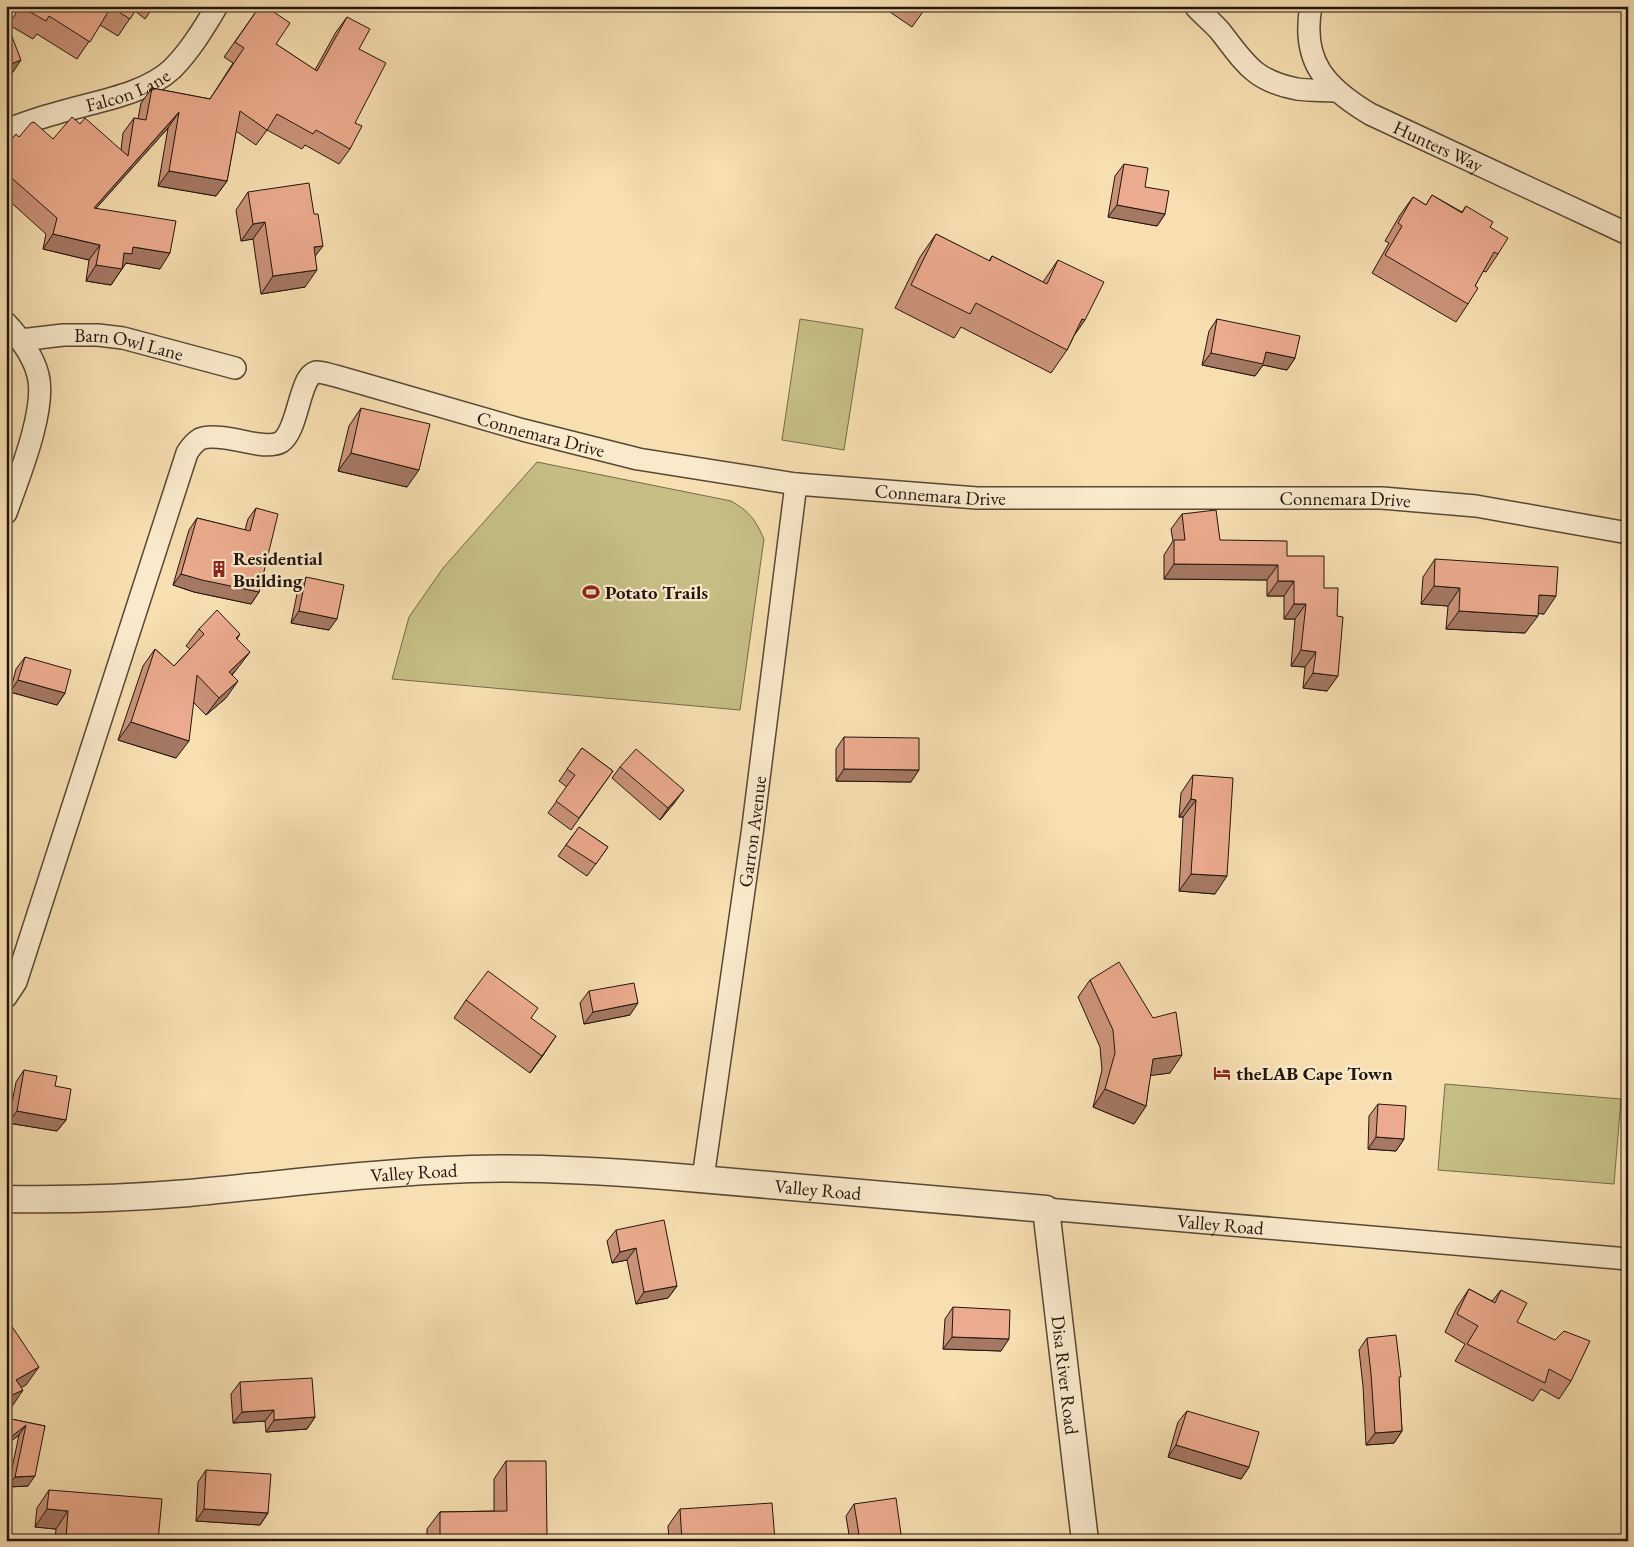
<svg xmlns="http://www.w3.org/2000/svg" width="1634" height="1547" font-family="'EB Garamond',serif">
  <rect width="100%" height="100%" fill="#f7dfb1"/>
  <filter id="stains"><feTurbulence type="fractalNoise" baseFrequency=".004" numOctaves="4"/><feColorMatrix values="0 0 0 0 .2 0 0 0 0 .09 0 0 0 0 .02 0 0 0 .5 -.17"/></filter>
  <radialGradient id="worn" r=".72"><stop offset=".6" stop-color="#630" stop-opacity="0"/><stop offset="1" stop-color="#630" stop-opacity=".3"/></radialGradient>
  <!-- grass -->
  <g fill="#c5bf86" stroke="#746a49">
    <polygon points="800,319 863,329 844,450 782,440"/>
    <path d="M537,462L731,501C750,512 755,519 764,539L740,710L392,679L409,617L443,568Z"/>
    <polygon points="1445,1084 1621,1099 1614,1184 1438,1170"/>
  </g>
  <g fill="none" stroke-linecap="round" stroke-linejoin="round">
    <!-- minor casing -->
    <g stroke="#574835" stroke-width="24">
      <g id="minor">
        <path d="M1195,6C1203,15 1212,22 1220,31C1245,63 1254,81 1297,89C1310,91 1323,90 1336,91"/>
        <path id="s1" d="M1311,6C1301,61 1325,87 1370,114L1628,234"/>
        <path id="s2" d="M6,130C22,124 38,118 54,114C91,102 143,96 172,69C190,51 204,28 217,6"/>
        <path d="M6,323C20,338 33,355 38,375C47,409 18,479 6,513"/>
        <path id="s3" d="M21,340L63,335H98L123,338L235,368"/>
        <path id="s4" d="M6,997L16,982L187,453C190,448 195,442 200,439C213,433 244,442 258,444C265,445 274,446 281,442C299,430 299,374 317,372C323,372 330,375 336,376L523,430L638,459L796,484L977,498H1382L1476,506L1628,533"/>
        <path id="s5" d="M703,1178L752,834L796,484"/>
        <path id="s6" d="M1046,1209L1628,1259"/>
      </g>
    </g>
    <!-- tertiary casing -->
    <g stroke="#574835" stroke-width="29">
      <g id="tertiary">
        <path id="s7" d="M6,1199C67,1200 129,1198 189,1193C284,1184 377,1172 471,1169C536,1167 601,1171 665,1176C792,1186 919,1199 1046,1209L1085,1541"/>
      </g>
    </g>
    <!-- minor -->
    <use href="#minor" stroke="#faeacc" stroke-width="21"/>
    <!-- tertiary -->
    <use href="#tertiary" stroke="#faeacc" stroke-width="26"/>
  </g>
  <!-- wall -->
  <g fill="#cb937a" stroke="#22150c">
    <polygon points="20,6 154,6 145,19 135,11 118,36 100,25 77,59 37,34 33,39 9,25"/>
    <polygon points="260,6 276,44 315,70 336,32 347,17 359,49 355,123 350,149 339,164 305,145 302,149 267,130 256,145 236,131 227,181 216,196 158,186 168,128 96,208 160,269 126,263 111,285 86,281 89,260 43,249 46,234 6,198 6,145 19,137 53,139 80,124 121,150 123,133 134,118 138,119 141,103 152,88 210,99 233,63 224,57"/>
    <polygon points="881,6 927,6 912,27"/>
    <polygon points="1124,164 1145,187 1165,214 1157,226 1108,217 1115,176"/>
    <polygon points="248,192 315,256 305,287 261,294 253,239 241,241 236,210"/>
    <polygon points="1432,195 1462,212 1466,206 1490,227 1498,254 1486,272 1483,271 1475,286 1468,304 1456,322 1372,273 1389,243 1385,241 1400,215 1413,197 1426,205"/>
    <polygon points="936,234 989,261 992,256 1043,282 1058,260 1073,338 1067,350 1051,373 961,327 954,338 895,308 920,257"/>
    <polygon points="1217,319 1295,358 1287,370 1263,365 1255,376 1202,365 1209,331"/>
    <polygon points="361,408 407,487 338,471 349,426"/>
    <polygon points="256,508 259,592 251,604 194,592 173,585 189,530 197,518 245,530 248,519"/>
    <polygon points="1182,514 1220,540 1287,556 1324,588 1327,691 1303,688 1305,667 1291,666 1295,619 1284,619 1284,596 1267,596 1267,580 1164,579 1164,555 1173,541 1171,529"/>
    <polygon points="1435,559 1544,614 1538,613 1525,633 1446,629 1448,606 1421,604 1423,577"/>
    <polygon points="306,577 329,630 291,623 298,589"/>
    <polygon points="199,629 240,634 237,639 237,669 232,675 226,698 206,715 193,702 176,758 118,740 143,666 155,649 174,666 190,649 186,646"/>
    <polygon points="25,657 65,693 57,705 10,692 16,669"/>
    <polygon points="844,737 911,782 836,781 836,749"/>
    <polygon points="582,748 613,771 571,830 548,813 567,787 559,781"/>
    <polygon points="620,767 675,802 660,820 612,778"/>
    <polygon points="1193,775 1215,894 1179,891 1183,817 1179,817 1181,793"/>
    <polygon points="579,827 608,847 587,876 558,856"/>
    <polygon points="1090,980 1170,1073 1150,1075 1146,1106 1134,1124 1093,1107 1102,1070 1100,1047 1078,997"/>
    <polygon points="589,991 630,1015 584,1024 580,1003"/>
    <polygon points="466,1000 531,1018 544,1054 530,1073 454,1018"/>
    <polygon points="1628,1055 1628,1092 1625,1092 1626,1057"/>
    <polygon points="24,1070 55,1086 66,1120 57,1131 8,1123 16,1082"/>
    <polygon points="1378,1104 1404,1139 1396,1151 1368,1149 1369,1116"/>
    <polygon points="616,1230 677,1286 668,1298 636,1304 627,1260 612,1263 607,1241"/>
    <polygon points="1469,1289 1492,1301 1501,1290 1517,1322 1571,1381 1559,1399 1541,1389 1533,1401 1455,1361 1465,1344 1445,1332 1457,1307"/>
    <polygon points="953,1307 1001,1351 943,1349 945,1319"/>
    <polygon points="1367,1338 1399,1380 1402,1431 1394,1443 1366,1445 1363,1386 1359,1350"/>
    <polygon points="240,1382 315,1417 307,1429 266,1432 265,1421 233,1423 231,1394"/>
    <polygon points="1187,1411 1249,1467 1241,1479 1168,1457 1178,1422"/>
    <polygon points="6,1418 45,1426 28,1486 8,1487 19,1435 6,1445"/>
    <polygon points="506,1461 547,1535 543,1541 427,1541 427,1529 440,1512 494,1511 494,1479"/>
    <polygon points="206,1470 268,1513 260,1525 196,1521 198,1482"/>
    <polygon points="49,1490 158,1541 55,1541 56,1529 35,1527 37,1508"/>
    <polygon points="854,1504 902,1541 850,1541 846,1516"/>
    <polygon points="680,1509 775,1541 669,1541 668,1526"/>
  </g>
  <!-- shaded-wall -->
  <g fill="#a57863" stroke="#22150c">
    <polygon points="21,60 9,78 6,79 6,66"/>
    <polygon points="179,112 168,128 83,223 94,208"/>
    <polygon points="169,171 227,181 216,196 158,186"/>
    <polygon points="1117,205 1165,214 1157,226 1108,217"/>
    <polygon points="265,222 253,239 241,241 253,224"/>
    <polygon points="53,234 100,245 89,260 43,249"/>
    <polygon points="323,246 310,263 314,247"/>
    <polygon points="133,247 170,253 160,269 126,263 111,285 86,281 96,265 124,253"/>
    <polygon points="317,270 305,287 261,294 273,276"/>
    <polygon points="1082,319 1085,320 1069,343"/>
    <polygon points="1266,352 1295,358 1287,370 1263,365 1255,376 1202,365 1211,353"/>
    <polygon points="351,453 419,470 407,487 338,471"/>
    <polygon points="1174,564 1278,565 1267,580 1164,579"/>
    <polygon points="181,574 259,592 251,604 194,592 173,585"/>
    <polygon points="1278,581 1294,581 1284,596 1267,596"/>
    <polygon points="1434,586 1460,588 1448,606 1421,604"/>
    <polygon points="1539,595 1556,596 1544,614 1527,613"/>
    <polygon points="1294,604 1306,604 1295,619 1284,619"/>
    <polygon points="299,611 337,619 329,630 291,623"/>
    <polygon points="1459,611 1538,616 1525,633 1446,629"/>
    <polygon points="1301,650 1316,652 1305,667 1291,666"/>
    <polygon points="250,652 237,669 217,690 229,672"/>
    <polygon points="1313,673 1338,676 1327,691 1303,688"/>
    <polygon points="18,680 65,693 57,705 10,692"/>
    <polygon points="238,681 226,698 206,715 219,698"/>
    <polygon points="131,722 189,741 176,758 118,740"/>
    <polygon points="844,769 919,770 911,782 836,781"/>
    <polygon points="684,790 675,802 660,820 668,808"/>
    <polygon points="1191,799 1196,800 1183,817 1179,817"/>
    <polygon points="1191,874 1227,876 1215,894 1179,891"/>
    <polygon points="638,1003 630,1015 584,1024 593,1012"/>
    <polygon points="556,1036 544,1054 530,1073 542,1056"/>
    <polygon points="1182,1055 1170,1073 1140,1077 1153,1059"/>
    <polygon points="1105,1089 1146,1106 1134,1124 1093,1107"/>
    <polygon points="17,1111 66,1120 57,1131 8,1123"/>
    <polygon points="1376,1137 1404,1139 1396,1151 1368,1149"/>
    <polygon points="636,1248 627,1260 612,1263 620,1252"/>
    <polygon points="677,1286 668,1298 636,1304 644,1292"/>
    <polygon points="952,1337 1009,1339 1001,1351 943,1349"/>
    <polygon points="39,1367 26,1385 6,1396 16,1380"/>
    <polygon points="23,1390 11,1408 6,1410 6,1398"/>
    <polygon points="274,1410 265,1421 233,1423 242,1412"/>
    <polygon points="315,1417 307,1429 266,1432 274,1420"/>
    <polygon points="26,1425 19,1435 6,1445 6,1441"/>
    <polygon points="1402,1431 1394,1443 1366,1445 1375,1433"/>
    <polygon points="1176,1445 1249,1467 1241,1479 1168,1457"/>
    <polygon points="35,1476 28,1486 8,1487 15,1477"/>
    <polygon points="47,1509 68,1511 56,1529 35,1527"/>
    <polygon points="204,1509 268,1513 260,1525 196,1521"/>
    <polygon points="522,1535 547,1535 543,1541 518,1541"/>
    <polygon points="735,1537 732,1541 682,1541"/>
    <polygon points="66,1538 100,1541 64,1541"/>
  </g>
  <!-- building -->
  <g fill="#ecab8e" stroke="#22150c">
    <polygon points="22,6 138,6 130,19 111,7 90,42 49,16 46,21 21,7"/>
    <polygon points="260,6 265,6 290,23 276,44 317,71 347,17 370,29 359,49 386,63 355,123 362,126 350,149 316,130 313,134 277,114 267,130 240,111 227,181 169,171 179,112 94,208 176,221 170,253 133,247 132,254 124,253 122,269 96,265 100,245 53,234 57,218 6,173 6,145 16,134 19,137 31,123 34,122 53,139 72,117 80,124 85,118 128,156 134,118 146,120 152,88 210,99 244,48 235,42"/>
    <polygon points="920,6 927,6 925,10"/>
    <polygon points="6,21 21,60 6,66"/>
    <polygon points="1124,164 1148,168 1145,187 1169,191 1165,214 1117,205"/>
    <polygon points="309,183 314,214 318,214 323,246 314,247 317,270 273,276 265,222 253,224 248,192"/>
    <polygon points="1432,195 1462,213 1466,206 1493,222 1490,227 1508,238 1498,254 1494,252 1475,286 1478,288 1468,304 1385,255 1402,226 1398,223 1413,197 1426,205"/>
    <polygon points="936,234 990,261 992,256 1047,284 1058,260 1104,282 1085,320 1082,319 1067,350 976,303 970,314 911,285"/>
    <polygon points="1217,319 1300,336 1295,358 1266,352 1263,364 1211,353"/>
    <polygon points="361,408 430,424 419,470 351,453"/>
    <polygon points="256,508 278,514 259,592 202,580 181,574 197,518 250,531"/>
    <polygon points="1216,510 1220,540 1287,541 1287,556 1324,556 1324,588 1338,588 1337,616 1343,617 1338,676 1313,673 1316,652 1301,650 1306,604 1294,604 1294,581 1278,581 1278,565 1174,564 1174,540 1185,540 1182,514"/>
    <polygon points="1435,559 1558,567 1556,596 1539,595 1538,616 1459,611 1460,588 1434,586"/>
    <polygon points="306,577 344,585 337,619 299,611"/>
    <polygon points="217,610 240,634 236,638 250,652 229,672 238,681 219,698 197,675 189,741 131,722 155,649 174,666 204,634 199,629"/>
    <polygon points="25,657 71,670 65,693 18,680"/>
    <polygon points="844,737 919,738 919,770 844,769"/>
    <polygon points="582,748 613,771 579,818 556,801 575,775 567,769"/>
    <polygon points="636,749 684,790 668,808 620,767"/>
    <polygon points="1193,775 1233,778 1227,876 1191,874 1196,800 1191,799"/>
    <polygon points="579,827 608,847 596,864 566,845"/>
    <polygon points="1119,962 1153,1018 1176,1012 1182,1055 1153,1059 1146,1106 1105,1089 1115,1053 1113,1030 1090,980"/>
    <polygon points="488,971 538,1008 531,1018 556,1036 542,1056 466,1000"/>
    <polygon points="634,983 638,1003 593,1012 589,991"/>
    <polygon points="24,1070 57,1076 55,1086 71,1089 66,1120 17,1111"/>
    <polygon points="1378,1104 1406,1106 1404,1139 1376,1137"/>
    <polygon points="664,1220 677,1286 644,1292 636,1248 620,1252 616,1230"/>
    <polygon points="1469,1289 1495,1303 1501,1290 1527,1303 1517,1322 1555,1340 1564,1331 1590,1341 1571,1381 1549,1369 1545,1383 1467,1344 1478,1326 1457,1314"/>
    <polygon points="953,1307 1010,1310 1009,1339 952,1337"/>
    <polygon points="6,1321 9,1322 39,1367 16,1380 23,1390 6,1398"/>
    <polygon points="1396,1335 1401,1377 1399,1377 1402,1431 1375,1433 1371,1374 1367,1338"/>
    <polygon points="312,1378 315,1417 274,1420 274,1410 242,1412 240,1382"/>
    <polygon points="1187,1411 1259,1432 1249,1467 1176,1445"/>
    <polygon points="6,1418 45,1426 35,1476 15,1477 26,1425 6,1441"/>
    <polygon points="506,1461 546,1461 547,1535 522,1535 522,1541 440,1541 440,1512 507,1511"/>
    <polygon points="206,1470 271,1474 268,1513 204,1509"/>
    <polygon points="49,1490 162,1499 158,1541 100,1541 66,1538 68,1511 47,1509"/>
    <polygon points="896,1498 902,1541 860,1541 854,1504"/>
    <polygon points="772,1503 775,1541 735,1541 735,1537 682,1541 680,1509"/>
  </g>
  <!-- icons -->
  <defs>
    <g id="building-bare" transform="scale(1.35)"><path d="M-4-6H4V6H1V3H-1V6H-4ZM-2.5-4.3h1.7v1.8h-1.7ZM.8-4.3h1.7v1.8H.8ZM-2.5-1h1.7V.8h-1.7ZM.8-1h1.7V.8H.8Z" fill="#8f2418" stroke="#faeacc" stroke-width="2.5" paint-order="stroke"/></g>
    <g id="stadium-bare" transform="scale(1.35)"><path d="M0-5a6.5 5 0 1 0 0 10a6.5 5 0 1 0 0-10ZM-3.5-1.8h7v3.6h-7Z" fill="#8f2418" stroke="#faeacc" stroke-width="2.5" paint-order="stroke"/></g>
    <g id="hotel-bare" transform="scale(1.35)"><path d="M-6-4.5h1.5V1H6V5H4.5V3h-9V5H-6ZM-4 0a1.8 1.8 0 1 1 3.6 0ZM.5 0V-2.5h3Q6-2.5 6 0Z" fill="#8f2418" stroke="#faeacc" stroke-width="2.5" paint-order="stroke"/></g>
  </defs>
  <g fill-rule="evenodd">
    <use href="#building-bare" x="219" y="569"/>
    <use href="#stadium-bare" x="591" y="592"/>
    <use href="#hotel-bare" x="1222" y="1073"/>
  </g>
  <g text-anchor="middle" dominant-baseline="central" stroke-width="4.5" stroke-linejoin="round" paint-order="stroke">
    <!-- street labels -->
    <g font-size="19" fill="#22150c" stroke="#faeacc">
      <text stroke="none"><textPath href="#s2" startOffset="128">Falcon Lane</textPath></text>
      <text stroke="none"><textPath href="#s1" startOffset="209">Hunters Way</textPath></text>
      <text stroke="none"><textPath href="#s3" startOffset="109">Barn Owl Lane</textPath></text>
      <text stroke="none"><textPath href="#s4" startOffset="989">Connemara Drive</textPath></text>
      <text stroke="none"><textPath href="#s4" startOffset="1394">Connemara Drive</textPath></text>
      <text stroke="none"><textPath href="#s4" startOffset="1799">Connemara Drive</textPath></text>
      <text stroke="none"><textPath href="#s5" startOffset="350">Garron Avenue</textPath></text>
      <text stroke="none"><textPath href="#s7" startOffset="409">Valley Road</textPath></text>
      <text stroke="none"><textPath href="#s7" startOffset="814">Valley Road</textPath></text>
      <text stroke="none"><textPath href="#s6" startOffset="175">Valley Road</textPath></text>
      <text stroke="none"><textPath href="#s7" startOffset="1210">Disa River Road</textPath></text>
    </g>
    <!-- poi labels -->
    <g font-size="19" font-weight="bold" fill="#22150c" stroke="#faeacc" text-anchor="start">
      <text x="233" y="558">Residential<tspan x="233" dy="22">Building</tspan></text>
      <text x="605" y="592">Potato Trails</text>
      <text x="1236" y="1073">theLAB Cape Town</text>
    </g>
  </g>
  <!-- margin -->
  <rect width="1634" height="1547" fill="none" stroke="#f7dfb1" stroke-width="25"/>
  <rect x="8" y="8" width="1619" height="1532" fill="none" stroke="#22150c" stroke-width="2.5"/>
  <rect x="12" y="12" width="1609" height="1522" fill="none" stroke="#22150c"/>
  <rect width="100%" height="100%" filter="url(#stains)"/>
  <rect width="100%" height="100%" fill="url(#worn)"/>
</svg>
